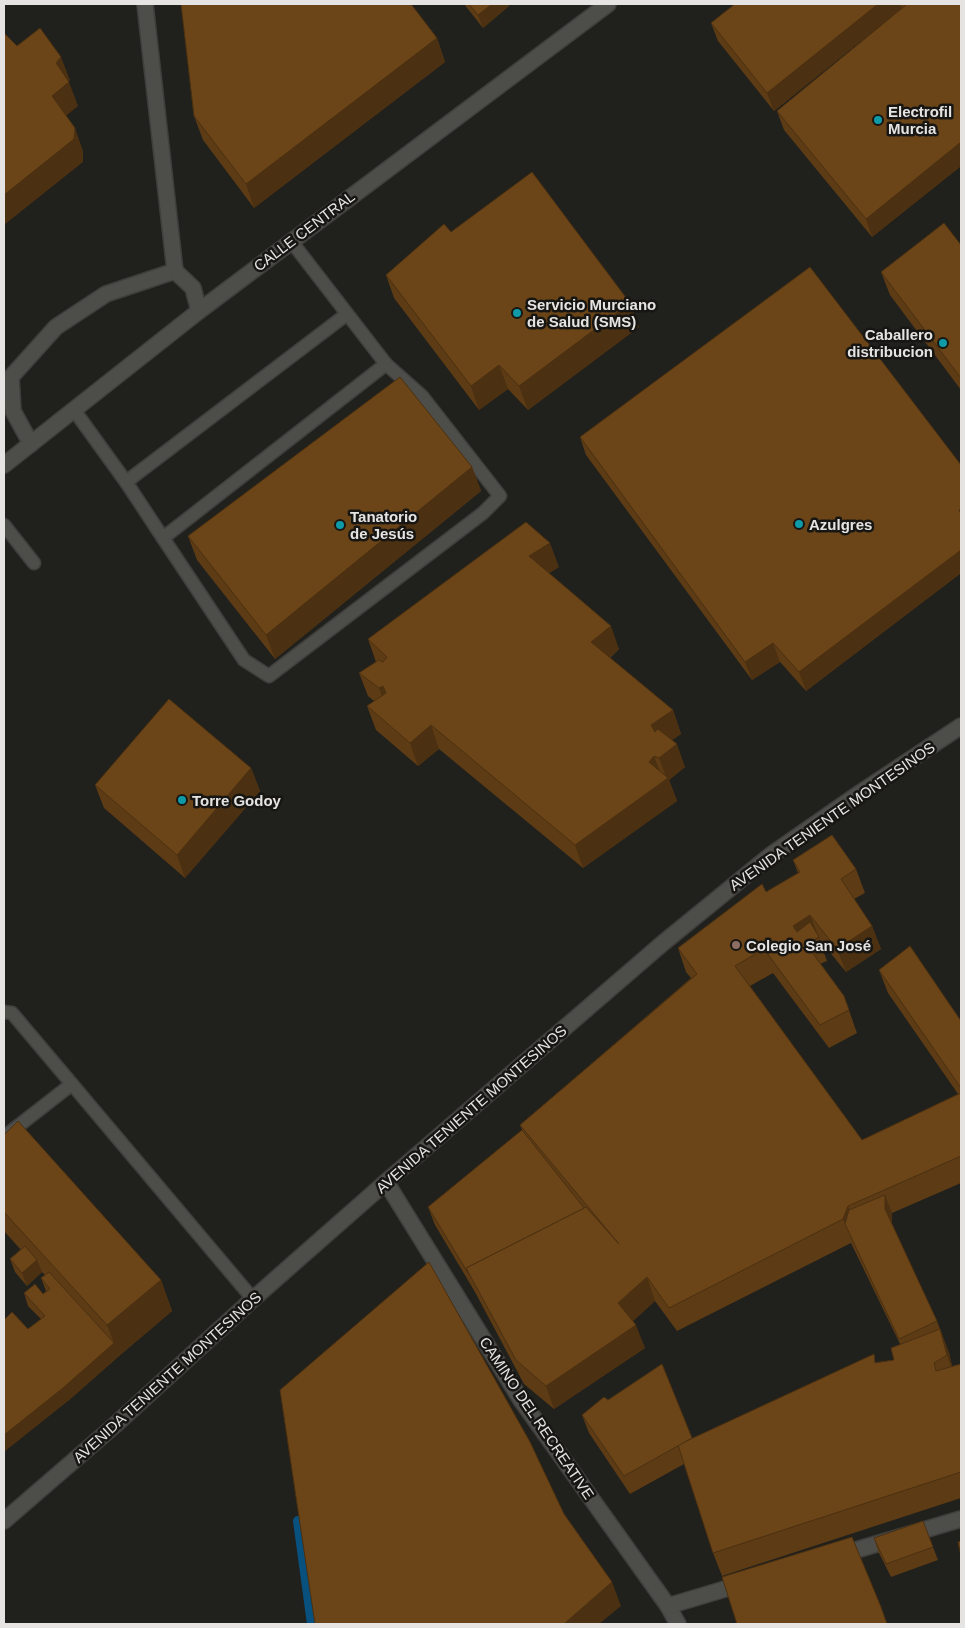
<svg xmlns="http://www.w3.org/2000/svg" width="965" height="1628" font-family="Arial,sans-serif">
  <rect width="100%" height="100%" fill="#20201c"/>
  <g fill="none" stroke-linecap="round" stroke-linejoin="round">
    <!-- stream -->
    <polyline stroke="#08507d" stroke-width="10" points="298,1521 312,1624"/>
    <!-- lane casing -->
    <g stroke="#3f3e3c" stroke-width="15">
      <g id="lane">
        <polyline points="74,410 126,482 163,538 386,364 291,241"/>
        <polyline points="126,482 347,314"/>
        <polyline points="4,525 34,563"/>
        <polyline points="163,538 244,660 269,676 483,513 500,496 422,396 386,364"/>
        <polyline points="4,1012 12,1013 253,1299"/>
        <polyline points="4,1137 72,1084"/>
      </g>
    </g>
    <!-- street casing -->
    <g stroke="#3f3e3c" stroke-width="18">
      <g id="street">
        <polyline points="145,4 175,271"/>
        <polyline points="31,444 13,411 11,377 56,327 106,294 175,271 193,288 199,311"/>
        <polyline points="4,465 199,311 608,4"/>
        <polyline points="386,1182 521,1400 668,1606 678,1624"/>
        <polyline points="839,1555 961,1519"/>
        <polyline points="668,1606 745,1583"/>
      </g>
    </g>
    <!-- secondary casing -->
    <g stroke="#3f3e3c" stroke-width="18">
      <polyline id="secondary" points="4,1521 115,1425 253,1299 386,1182 663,943 771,855 860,793 961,726"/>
    </g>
    <!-- lane -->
    <use href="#lane" stroke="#4d4d49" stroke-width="12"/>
    <!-- street -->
    <use href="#street" stroke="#4d4d49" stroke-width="15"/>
    <!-- secondary -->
    <use href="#secondary" stroke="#4d4d49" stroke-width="15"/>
  </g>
  <!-- wall -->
  <g fill="#5c3b15">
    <polygon points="464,4 508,4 509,6 483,28"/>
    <polygon points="735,4 961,4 961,166 872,237 784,130 777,111 902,8 774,111 718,41 711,23"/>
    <polygon points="437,38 445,62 254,208 203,140 194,116"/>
    <polygon points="451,232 639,327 528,410 508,389 479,410 394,298 386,275"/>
    <polygon points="961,245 961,390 890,295 881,272"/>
    <polygon points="580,437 961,465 961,573 806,691 780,662 752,680 586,455"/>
    <polygon points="472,467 481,491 275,659 197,560 188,536"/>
    <polygon points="559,567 549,573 619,649 610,658 673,710 681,734 672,740 685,767 669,780 677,801 583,868 439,749 418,766 376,730 367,706 374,701 368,696 359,673 376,662 368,639"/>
    <polygon points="251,768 260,791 185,878 104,808 95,785"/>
    <polygon points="793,860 856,869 865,893 854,899 872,926 881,949 846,972 819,939 827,961 820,964 844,996 857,1033 829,1048 773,973 750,986 862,1140 958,1094 888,993 879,970 961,1021 961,1183 892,1213 892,1224 937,1321 949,1353 952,1366 961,1364 961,1498 722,1576 713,1553 684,1464 630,1494 589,1433 582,1415 608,1400 692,1438 877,1362 894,1360 900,1344 851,1243 677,1331 655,1301 633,1321 645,1348 554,1409 524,1384 475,1292 435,1225 428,1207 522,1130 520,1125 691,978 686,972 678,948 766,892 798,873"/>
    <polygon points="4,1135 161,1280 172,1311 119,1356 68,1401 28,1329 41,1319 28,1306 24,1293 43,1294 46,1291 41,1278 45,1275 42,1272 27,1286 15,1272 10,1259 21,1250 4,1231"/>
    <polygon points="874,1538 933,1547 938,1560 891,1577 878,1551"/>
  </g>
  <!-- shaded-wall -->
  <g fill="#4b3011">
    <polygon points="492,4 508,4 509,6 483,28 478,15"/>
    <polygon points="878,4 900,4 902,8 774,111 767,93"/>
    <polygon points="437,38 445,62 254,208 246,184"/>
    <polygon points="61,57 70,80 65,86 69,82 78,106 61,120 52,96 56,63"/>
    <polygon points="75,128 83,151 83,162 4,225 4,195"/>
    <polygon points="961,142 961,166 872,237 866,219"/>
    <polygon points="630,303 639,327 528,410 519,386"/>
    <polygon points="499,365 508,389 479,410 471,386"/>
    <polygon points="472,467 481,491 275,659 266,635"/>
    <polygon points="550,543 559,567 538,580 529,556"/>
    <polygon points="961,550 961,573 806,691 799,672"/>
    <polygon points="611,626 619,649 600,666 591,642"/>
    <polygon points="773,643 780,662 752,680 745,662"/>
    <polygon points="383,686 391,709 388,712 379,688"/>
    <polygon points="673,710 681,734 659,748 651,725"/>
    <polygon points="431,725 439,749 418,766 410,743"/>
    <polygon points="677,744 685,767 669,780 677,801 583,868 575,845 667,779 659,758"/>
    <polygon points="654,756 663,780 649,762"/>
    <polygon points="251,768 260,791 185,878 177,855"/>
    <polygon points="810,915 819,938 806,944 793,926"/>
    <polygon points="872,926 881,949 846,972 837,949"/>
    <polygon points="885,1195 892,1213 892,1227 885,1209"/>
    <polygon points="848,1206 856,1229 845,1224 843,1219"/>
    <polygon points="37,1260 42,1272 27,1286 22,1273"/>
    <polygon points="647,1277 655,1301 626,1327 618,1303"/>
    <polygon points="161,1280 172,1311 119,1356 68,1401 4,1452 4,1435 114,1343 107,1325"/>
    <polygon points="636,1325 645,1348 554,1409 546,1386"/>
    <polygon points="940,1329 949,1353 955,1378 947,1355"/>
    <polygon points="612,1582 621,1606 599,1624 564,1624"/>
  </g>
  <!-- building -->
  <g fill="#6b4518" stroke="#4b3011">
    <polygon points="181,4 411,4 437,38 246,184 194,116"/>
    <polygon points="469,4 492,4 478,15"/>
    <polygon points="735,4 878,4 767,93 711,23"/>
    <polygon points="906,4 961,4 961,142 866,219 777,111 906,5"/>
    <polygon points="40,28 61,57 56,63 69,82 52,96 75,128 74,139 4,195 4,33 17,46"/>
    <polygon points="532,172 630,303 519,386 499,365 471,386 386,275 444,224 451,232"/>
    <polygon points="944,223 961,245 961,378 881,272"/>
    <polygon points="810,267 961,465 961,508 959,510 961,514 961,550 799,672 773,643 745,662 580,437"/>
    <polygon points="400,377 472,467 266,635 188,536"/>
    <polygon points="526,522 550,543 529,556 611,626 591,642 673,710 651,725 655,732 658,729 677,744 659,758 654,756 649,762 668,778 575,845 431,725 410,743 367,706 386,693 383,686 379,688 359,673 379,660 383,662 387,657 368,639"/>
    <polygon points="169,699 251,768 177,855 95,785"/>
    <polygon points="832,835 856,869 841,879 872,926 837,949 810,915 793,926 797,932 810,922 819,937 806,944 844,996 849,1010 820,1025 764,949 735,966 862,1140 961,1093 961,1156 848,1206 843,1219 669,1308 647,1277 618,1303 636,1325 546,1386 516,1360 466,1268 586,1207 619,1244 520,1125 697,974 678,948 762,884 766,892 800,872 793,860"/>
    <polygon points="910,946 961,1021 961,1088 879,970"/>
    <polygon points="18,1121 161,1280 107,1325 4,1212 4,1135"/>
    <polygon points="522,1130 584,1208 466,1268 468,1273 428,1207"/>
    <polygon points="885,1195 885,1209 937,1321 899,1339 845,1224 849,1210"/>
    <polygon points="25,1246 37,1260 22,1273 10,1259"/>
    <polygon points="429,1262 530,1442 564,1514 612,1582 564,1624 315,1624 280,1390"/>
    <polygon points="49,1272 114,1343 63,1388 4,1435 4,1320 12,1312 28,1329 45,1316 24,1293 35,1284 43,1294 50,1289 41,1278"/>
    <polygon points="940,1329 947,1355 934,1363 936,1371 961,1364 961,1472 713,1553 678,1445 874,1354 875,1363 894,1360 891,1348"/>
    <polygon points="662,1364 692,1438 624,1476 582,1415 604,1397 608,1400"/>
    <polygon points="923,1521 933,1547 886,1564 874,1538"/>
    <polygon points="852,1537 881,1607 887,1624 737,1624 722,1577"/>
    <polygon points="961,1541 961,1556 958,1542"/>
  </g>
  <!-- markers -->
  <g fill="#0f9aa8" stroke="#171613" stroke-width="2">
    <circle cx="878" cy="120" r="5"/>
    <circle cx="517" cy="313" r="5"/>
    <circle cx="943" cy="343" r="5"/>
    <circle cx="799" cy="524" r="5"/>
    <circle cx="340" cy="525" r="5"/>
    <circle cx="182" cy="800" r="5"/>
  </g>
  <circle fill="#8d6e63" stroke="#171613" stroke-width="2" cx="736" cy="945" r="5"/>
  <g text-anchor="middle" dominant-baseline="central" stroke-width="5" stroke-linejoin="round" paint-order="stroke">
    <!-- poi labels -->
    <g font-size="15" font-weight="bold" fill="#e5e4e2" stroke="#171613" text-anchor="start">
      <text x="888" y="111">Electrofil<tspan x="888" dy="17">Murcia</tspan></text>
      <text x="527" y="304">Servicio Murciano<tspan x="527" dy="17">de Salud (SMS)</tspan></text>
      <text x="933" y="334" text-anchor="end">Caballero<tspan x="933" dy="17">distribucion</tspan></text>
      <text x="350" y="516">Tanatorio<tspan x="350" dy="17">de Jesús</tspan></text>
      <text x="809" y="524">Azulgres</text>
      <text x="192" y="800">Torre Godoy</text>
      <text x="746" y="945">Colegio San José</text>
    </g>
    <!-- street labels -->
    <g font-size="15" fill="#e5e4e2" stroke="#171613">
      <text transform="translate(304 231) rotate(-37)">CALLE CENTRAL</text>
      <text transform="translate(832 816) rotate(-35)">AVENIDA TENIENTE MONTESINOS</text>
      <text transform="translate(471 1109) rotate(-41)">AVENIDA TENIENTE MONTESINOS</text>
      <text transform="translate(167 1377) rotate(-42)">AVENIDA TENIENTE MONTESINOS</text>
      <text transform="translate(537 1418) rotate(56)">CAMINO DEL RECREATIVE</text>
    </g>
  </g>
  <!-- border -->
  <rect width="965" height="1628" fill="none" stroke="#e5e4e2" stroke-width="10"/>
</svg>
